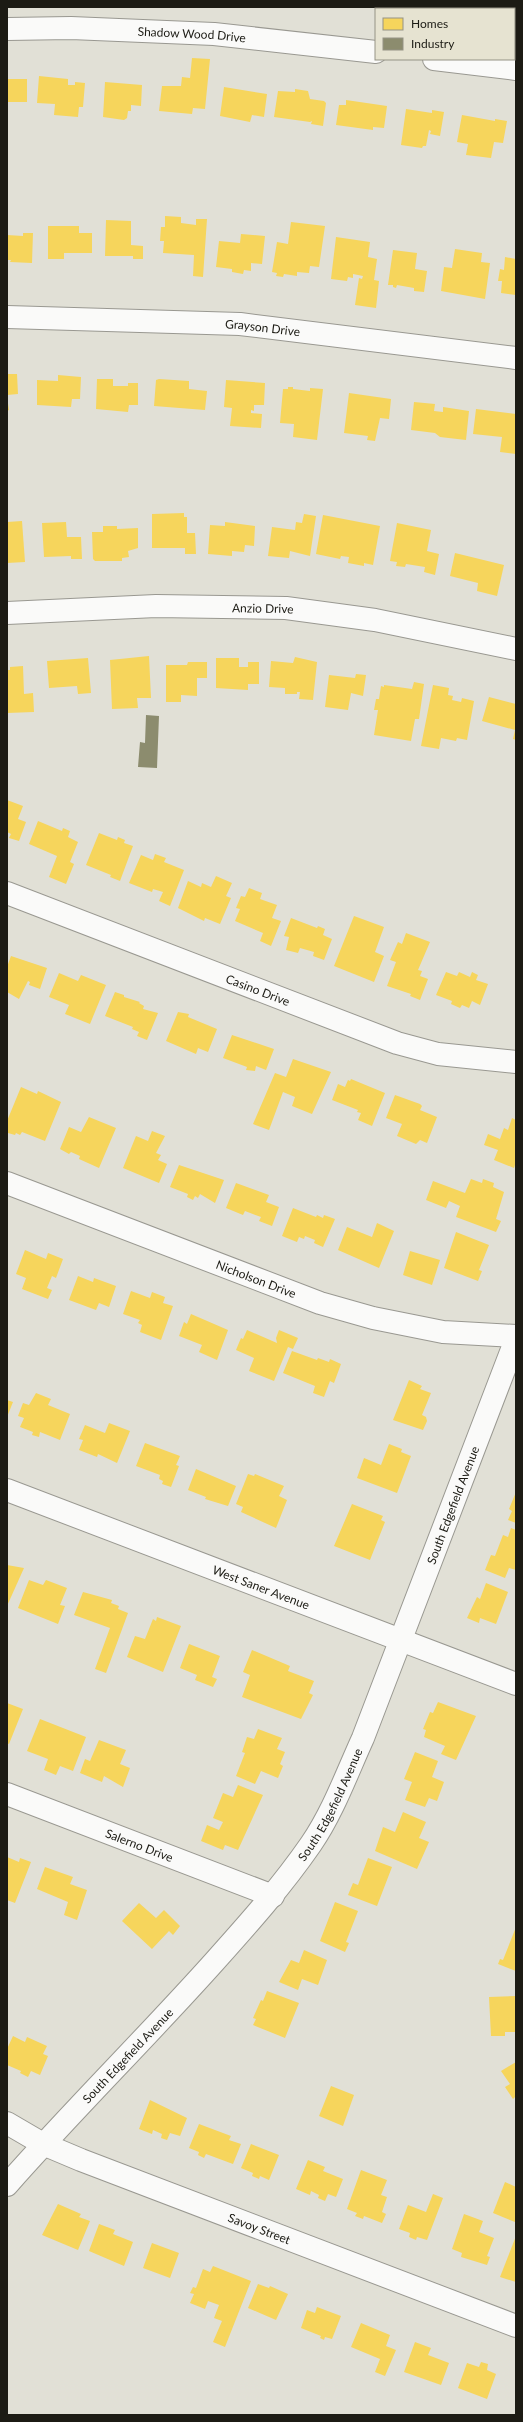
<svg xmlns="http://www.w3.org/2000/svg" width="523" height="2422" font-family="Lato,sans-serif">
  <rect width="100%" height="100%" fill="#e1e0d6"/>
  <!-- homes -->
  <g fill="#f6d55c">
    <polygon points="423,7 438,7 437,9"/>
    <polygon points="192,58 210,59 205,109 193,108 192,114 159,111 162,86 181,86 182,77 190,78"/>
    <polygon points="39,76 68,79 68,85 75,85 75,82 85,83 83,107 79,107 78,117 54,115 55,104 37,103"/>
    <rect x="7" y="79" width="20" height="23"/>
    <polygon points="105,82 142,85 141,106 131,105 131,111 128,111 127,118 124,120 103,117"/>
    <polygon points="224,87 267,94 264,117 252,115 250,122 220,116"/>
    <polygon points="295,89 308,91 310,99 324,101 326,103 323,126 311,124 312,121 310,122 274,117 278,91 295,92"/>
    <polygon points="346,100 387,106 384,128 373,127 373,130 336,125 339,105 346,105"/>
    <polygon points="406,109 432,113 432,110 444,112 440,136 430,134 431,131 429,130 426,146 423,146 422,148 401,145"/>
    <polygon points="462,115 495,121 495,119 507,121 503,143 494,142 491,158 466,155 468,144 457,142"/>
    <polygon points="165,216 181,217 181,223 196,225 196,219 207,219 203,277 193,276 194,255 163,253 164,241 160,241 161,227 165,227"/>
    <polygon points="106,220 131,221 131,245 143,246 143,259 133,259 133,256 105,256"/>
    <polygon points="291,222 325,226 319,267 310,266 309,273 297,272 297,276 284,274 283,277 276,276 277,273 272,272 277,242 288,244"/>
    <polygon points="48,226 79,226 79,233 92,233 92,253 64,253 64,259 48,259"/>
    <polygon points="23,233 33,233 32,263 10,262 11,260 7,260 7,235 23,236"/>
    <polygon points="241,234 265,236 262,264 251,263 251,271 244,270 243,274 232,272 232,269 216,267 219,241 240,243"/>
    <polygon points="336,237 370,242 368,257 377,259 374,280 379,281 376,308 355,305 359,278 362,279 363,276 353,274 353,278 348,277 347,281 331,279"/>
    <polygon points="455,249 482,253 481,262 490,263 485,299 441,291 444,267 452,268"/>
    <polygon points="393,250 417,253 415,269 427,271 424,292 414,291 414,288 397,285 396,288 393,287 393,285 388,285"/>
    <polygon points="505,257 516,259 516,295 501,293 502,281 498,281 500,269 504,270"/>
    <polygon points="7,374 17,374 18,394 7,395"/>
    <polygon points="58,375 81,377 80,399 72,399 71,407 37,405 37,380 58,381"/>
    <polygon points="97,379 113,379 113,386 128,386 128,383 138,383 138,405 129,405 128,412 96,409"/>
    <polygon points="159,379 189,381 189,389 207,391 205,410 154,406 156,380"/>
    <polygon points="226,380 265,383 264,405 254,405 254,411 251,410 251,413 262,414 261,428 230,426 232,408 224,407"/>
    <polygon points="288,387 293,387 293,389 310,391 310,388 323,389 317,440 293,437 294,424 280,423 283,389 288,389"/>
    <polygon points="349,393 391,399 389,419 380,418 375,441 367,440 368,436 344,433"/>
    <polygon points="7,397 9,410 7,411"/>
    <polygon points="414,402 435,404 434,411 443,412 443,407 469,411 466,440 440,437 435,433 411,430"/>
    <polygon points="476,409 516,414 516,454 500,452 502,437 473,434"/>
    <polygon points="184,513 184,517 187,517 187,533 195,533 196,554 185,554 185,548 152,548 152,514"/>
    <polygon points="304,514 316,516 310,556 290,551 289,558 268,556 272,527 295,530 296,522 302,523"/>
    <polygon points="323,515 380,526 373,565 364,563 364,566 348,563 349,557 341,556 340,559 316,554"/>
    <polygon points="22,521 25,562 7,563 7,522"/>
    <polygon points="66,522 67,537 81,537 82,559 71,559 71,556 44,557 42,523"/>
    <polygon points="225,522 255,526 254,546 245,545 244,552 232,551 232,556 208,554 210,525 225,526"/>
    <polygon points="397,523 431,530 427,551 439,554 435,575 424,572 425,567 406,564 405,567 396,566 397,562 390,561"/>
    <polygon points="103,526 117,526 117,529 138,528 138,548 128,551 129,557 122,558 122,561 95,561 93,559 92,532 103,532"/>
    <polygon points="455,553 504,565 497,596 477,591 478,583 450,576"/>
    <polygon points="149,656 151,698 137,698 138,708 112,709 110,660"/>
    <polygon points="295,657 317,662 313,700 299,699 300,692 297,692 297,694 285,694 285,688 269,687 271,661 293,663"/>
    <polygon points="88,658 91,693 78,694 77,686 49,688 47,661"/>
    <polygon points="216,658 239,658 239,667 248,667 248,662 259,662 259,684 248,684 248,690 216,688"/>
    <polygon points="188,662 207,662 207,678 197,678 197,696 181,695 181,702 166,702 166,665 187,665"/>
    <polygon points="23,666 24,694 33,693 34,712 7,713 7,670 10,670 10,667"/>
    <polygon points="356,674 366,675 363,696 351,693 348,710 325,707 329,675 355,678"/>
    <polygon points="414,682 424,684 419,719 415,719 411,741 374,735 378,710 374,710 376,699 379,699 381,686 384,687 384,685 412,689"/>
    <polygon points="433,685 449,688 448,695 453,696 452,700 461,702 462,698 474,701 467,740 457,738 456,741 441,738 439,749 421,746"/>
    <polygon points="489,697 516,704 516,740 513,739 515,730 482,721"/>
    <polygon points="7,800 23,806 18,819 26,822 19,841 9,838 11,834 7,832"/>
    <polygon points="38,821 62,831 63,828 70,831 68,837 78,842 70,862 74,864 66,884 49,877 57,856 29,844"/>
    <polygon points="99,833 117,840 118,837 125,840 124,843 133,846 120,881 110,877 111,875 86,865"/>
    <polygon points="155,854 166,858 164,862 184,870 170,906 159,901 163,892 153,889 152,892 129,883 141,855 153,860"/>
    <polygon points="216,876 232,883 226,896 231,898 220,924 205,918 204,921 178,908 188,881 201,887 202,883 211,887"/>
    <polygon points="249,888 262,893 260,899 277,905 272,918 281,921 271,946 260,941 263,933 235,921 240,909 236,908 241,896 245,897"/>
    <polygon points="354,916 384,927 375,952 384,956 374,982 334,966"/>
    <polygon points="291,918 317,928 318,926 325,929 323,935 332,939 324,960 313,956 314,952 300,948 298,953 286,950 289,937 284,936"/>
    <polygon points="406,933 430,942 418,970 422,971 420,976 428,979 420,1000 410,996 411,994 387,986 396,962 390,960 398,942 402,944"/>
    <polygon points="11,956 47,968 40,989 29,985 30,982 28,981 19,999 7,992 7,967"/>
    <polygon points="446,972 457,976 459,972 470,977 472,972 478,975 476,980 488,984 480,1005 472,1001 469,1008 462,1005 460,1008 451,1004 452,1001 436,995"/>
    <polygon points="59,973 78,981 81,975 106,985 90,1024 65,1014 69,1005 49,997"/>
    <polygon points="115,992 124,995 124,997 140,1002 139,1003 144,1006 143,1009 158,1013 147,1040 137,1036 139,1032 132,1029 133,1027 105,1016"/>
    <polygon points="178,1012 189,1014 188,1017 217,1029 208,1052 198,1048 196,1054 166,1041"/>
    <polygon points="232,1035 274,1049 266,1070 256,1066 255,1071 246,1070 247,1067 223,1058"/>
    <polygon points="293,1059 331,1072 312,1114 292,1106 295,1097 283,1092 269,1130 253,1124 275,1073 286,1077"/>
    <polygon points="351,1079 385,1093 372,1126 358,1120 361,1113 357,1112 358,1110 332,1100 338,1084 345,1087 348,1080 350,1081"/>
    <polygon points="21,1087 37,1094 38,1091 61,1102 45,1141 22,1132 20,1135 16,1133 15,1135 8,1133 7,1121"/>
    <polygon points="395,1095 420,1104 422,1106 420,1110 437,1117 427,1143 420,1140 416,1144 397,1136 402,1124 386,1118"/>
    <polygon points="89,1117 116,1128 99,1168 79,1159 80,1156 71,1152 69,1154 60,1149 69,1127 81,1132"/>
    <polygon points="512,1118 516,1120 516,1162 514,1168 494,1160 498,1150 484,1145 488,1134 500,1139 504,1128 508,1130"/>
    <polygon points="152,1131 165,1136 156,1153 161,1155 158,1160 167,1164 159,1183 123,1168 136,1136 148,1141"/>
    <polygon points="179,1165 224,1180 215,1203 200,1194 198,1198 195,1196 193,1200 187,1197 188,1194 170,1187"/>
    <polygon points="471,1179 482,1183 483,1179 494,1183 493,1187 504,1192 496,1219 501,1221 496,1232 456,1217 460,1206 449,1201 446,1208 426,1200 433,1181 465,1193"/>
    <polygon points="236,1183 269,1195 266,1202 279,1207 272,1226 259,1221 261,1217 245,1211 243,1215 226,1208"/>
    <polygon points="293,1208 316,1217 317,1215 323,1218 324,1215 335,1219 323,1247 314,1243 315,1240 305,1236 304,1239 299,1237 297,1242 282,1236"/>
    <polygon points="377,1223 394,1231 379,1268 338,1250 347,1227 372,1237"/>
    <polygon points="456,1232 489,1245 479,1270 482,1271 478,1281 444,1268"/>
    <polygon points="25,1250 46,1259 48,1253 63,1259 56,1278 52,1276 47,1288 52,1290 48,1299 22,1289 26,1278 16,1274"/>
    <polygon points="410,1251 440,1260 432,1285 403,1275"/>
    <polygon points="78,1276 93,1282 94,1278 116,1286 109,1307 99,1303 96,1310 69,1300"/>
    <polygon points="131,1291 150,1298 152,1292 165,1297 163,1303 173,1306 161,1340 140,1332 142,1325 138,1323 140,1320 123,1314"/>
    <polygon points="191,1314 228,1330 217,1360 199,1352 202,1345 179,1336 184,1322 187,1324"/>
    <polygon points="247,1330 277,1343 276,1338 279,1330 298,1338 293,1349 288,1347 274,1381 249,1371 254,1358 236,1350 241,1338 243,1339"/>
    <polygon points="292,1351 317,1360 318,1358 329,1362 330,1359 341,1364 334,1383 330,1381 324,1397 313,1393 315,1386 283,1373"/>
    <polygon points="409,1380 422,1386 420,1389 431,1393 422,1415 426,1417 427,1421 423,1430 393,1420"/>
    <polygon points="36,1393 51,1399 48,1405 70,1414 60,1440 40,1432 39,1437 32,1435 33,1432 20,1427 24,1418 18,1416 23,1403 29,1405"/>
    <polygon points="7,1400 13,1402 7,1417"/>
    <polygon points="109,1423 130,1431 117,1463 98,1454 97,1457 79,1450 83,1440 79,1439 85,1425 105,1433"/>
    <polygon points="145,1443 180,1456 176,1465 179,1466 171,1487 162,1484 163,1481 159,1479 160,1475 136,1466"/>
    <polygon points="389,1444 402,1449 401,1452 411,1456 397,1493 357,1478 364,1458 381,1465"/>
    <polygon points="196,1469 236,1486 228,1506 205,1499 206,1497 188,1490"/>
    <polygon points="248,1474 254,1476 255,1474 284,1486 279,1496 287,1500 276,1528 241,1512 243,1507 236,1504"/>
    <polygon points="516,1492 516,1523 508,1520 512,1511 509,1509"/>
    <polygon points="352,1504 383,1516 381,1520 385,1522 370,1560 334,1546"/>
    <polygon points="511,1528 516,1530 516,1570 509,1568 505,1578 485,1570 491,1555 495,1556 503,1535 508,1537"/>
    <polygon points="7,1565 24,1568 7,1606"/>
    <polygon points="29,1580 43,1585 46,1580 67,1588 60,1605 65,1606 58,1624 18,1608"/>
    <polygon points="486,1583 508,1592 496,1624 480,1618 479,1623 467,1618 477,1597 480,1599"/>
    <polygon points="83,1592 112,1600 111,1603 119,1606 118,1609 128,1613 106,1673 95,1669 110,1628 74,1615"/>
    <polygon points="157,1617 181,1626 163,1672 127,1657 135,1636 145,1639 153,1619 156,1621"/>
    <polygon points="189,1644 220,1656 212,1677 217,1679 213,1687 195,1680 197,1675 180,1668"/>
    <polygon points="252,1650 290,1666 288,1671 314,1681 309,1693 313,1695 301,1719 242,1697 250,1675 243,1672"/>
    <polygon points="438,1702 476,1716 456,1760 441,1754 445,1746 424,1737 426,1730 423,1729 430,1712 433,1713"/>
    <polygon points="7,1703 23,1709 9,1744 7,1743"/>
    <polygon points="40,1719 86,1737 73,1771 60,1766 56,1775 44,1770 48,1759 27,1751"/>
    <polygon points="258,1729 282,1738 277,1749 285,1752 280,1764 283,1766 278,1778 261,1771 255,1784 236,1776 245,1753 242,1752 247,1737 254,1739"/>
    <polygon points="99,1740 126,1750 120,1764 130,1768 123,1787 104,1776 102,1782 80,1773 85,1759 90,1761"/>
    <polygon points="415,1752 438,1761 432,1777 444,1782 437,1801 429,1798 425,1807 405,1800 412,1782 404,1779"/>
    <polygon points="238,1785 263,1795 238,1850 225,1845 223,1850 201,1841 207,1825 219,1830 223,1822 213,1818 223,1793 233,1797"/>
    <polygon points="403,1812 426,1822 419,1838 429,1842 417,1869 375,1851 383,1827 395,1832"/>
    <polygon points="7,1857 19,1862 20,1858 31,1862 15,1903 7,1900"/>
    <polygon points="368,1858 392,1867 377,1906 348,1895 353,1883 358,1885"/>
    <polygon points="45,1867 73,1877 70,1884 87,1890 77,1920 64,1915 68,1902 37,1889"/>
    <polygon points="335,1902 358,1911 346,1942 349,1943 345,1952 320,1941"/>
    <polygon points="139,1903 156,1918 164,1910 180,1926 173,1935 169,1931 152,1949 122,1921"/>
    <polygon points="516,1927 516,1971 498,1964 500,1959 503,1960"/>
    <polygon points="304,1950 327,1960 318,1985 302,1979 298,1990 279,1982 291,1960 299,1963"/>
    <polygon points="267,1991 299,2003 285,2038 253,2025 256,2019 253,2018 261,2000 263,2001"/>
    <polygon points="516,1996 516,2032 505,2032 505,2036 491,2036 489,1997"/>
    <polygon points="13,2036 25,2042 27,2037 47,2046 43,2054 48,2056 40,2075 31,2071 28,2077 20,2073 21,2071 7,2065 7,2049"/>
    <polygon points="516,2062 516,2096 513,2099 505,2087 510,2084 501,2071"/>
    <polygon points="331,2086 354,2095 343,2126 319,2116"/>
    <polygon points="150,2100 187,2118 180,2136 170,2133 167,2140 161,2138 162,2134 153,2130 152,2134 139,2129"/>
    <polygon points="199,2124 231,2136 229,2140 241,2144 233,2164 206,2154 204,2158 198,2155 199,2152 189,2148"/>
    <polygon points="251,2144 279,2155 269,2180 260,2176 259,2179 252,2176 253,2173 241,2168"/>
    <polygon points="308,2160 325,2167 323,2171 343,2179 336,2197 328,2194 325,2201 318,2198 319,2195 311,2191 310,2195 296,2189"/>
    <polygon points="361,2170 387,2180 381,2195 387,2197 382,2212 386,2214 382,2223 364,2216 363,2219 355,2216 357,2213 347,2209"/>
    <polygon points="505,2182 516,2187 515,2222 493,2213"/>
    <polygon points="433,2194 443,2198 427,2240 417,2237 416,2240 409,2237 410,2233 399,2229 408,2205 426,2212"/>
    <polygon points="58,2204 81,2214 79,2217 90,2221 78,2250 42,2235"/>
    <polygon points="464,2214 483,2221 479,2232 494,2238 487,2256 490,2257 487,2265 461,2257 462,2253 452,2249"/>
    <polygon points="99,2224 115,2230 113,2234 133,2242 124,2266 89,2251"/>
    <polygon points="516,2236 516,2282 500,2277"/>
    <polygon points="152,2243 179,2253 170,2278 143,2268"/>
    <polygon points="213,2266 251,2281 225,2347 213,2342 222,2321 214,2318 219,2305 208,2301 205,2309 190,2303 194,2294 190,2293 193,2287 196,2288 203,2269 210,2272"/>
    <polygon points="258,2284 269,2288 270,2286 288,2294 276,2320 248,2308"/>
    <polygon points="317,2307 341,2316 332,2339 325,2337 324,2340 320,2338 321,2336 301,2328 307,2310 315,2313"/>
    <polygon points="361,2323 390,2335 386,2346 396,2350 385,2376 375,2372 380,2359 351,2347"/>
    <polygon points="415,2342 431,2348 428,2355 449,2363 441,2385 404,2372"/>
    <polygon points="481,2362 488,2364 487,2370 496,2374 487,2399 458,2388 467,2363 479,2367"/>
  </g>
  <!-- industry -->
  <polygon fill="#8c8c6e" points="146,715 159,716 157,768 138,767 140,742 145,743"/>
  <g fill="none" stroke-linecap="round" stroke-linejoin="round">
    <!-- street casing -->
    <g stroke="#999891" stroke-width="24">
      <g id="street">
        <polyline points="495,7 495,9"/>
        <path id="s1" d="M7,29L71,28L214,34L376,52"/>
        <polyline points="434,59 516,69"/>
        <path id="s2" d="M7,317L240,324L516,358"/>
        <path id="s3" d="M7,613L156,606L286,608L375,620L516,649"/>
        <path id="s4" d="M7,893L397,1043L438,1054L516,1062"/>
        <path id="s5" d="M7,1183L320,1303L373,1318L443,1332L516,1336"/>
        <path id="s6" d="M7,1794L273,1896"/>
        <path id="s7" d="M7,2123L43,2144L81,2160L516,2326"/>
      </g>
    </g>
    <!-- secondary casing -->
    <g stroke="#999891" stroke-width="24">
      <g id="secondary">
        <path id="s8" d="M7,1490L516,1684"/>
        <path id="s9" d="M7,2185C74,2109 147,2037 215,1961C249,1923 282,1886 311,1844C333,1812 347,1773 363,1738L516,1339"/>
      </g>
    </g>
    <!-- street -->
    <use href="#street" stroke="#fafaf9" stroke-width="22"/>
    <!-- secondary -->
    <use href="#secondary" stroke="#fafaf9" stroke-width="22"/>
  </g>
  <g text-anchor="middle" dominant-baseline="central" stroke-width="4" stroke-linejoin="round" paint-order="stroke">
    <!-- street labels -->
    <g font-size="12" fill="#1c1b14" stroke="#e6e3d1">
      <text stroke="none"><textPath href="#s1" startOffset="185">Shadow Wood Drive</textPath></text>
      <text stroke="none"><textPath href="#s2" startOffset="256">Grayson Drive</textPath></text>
      <text stroke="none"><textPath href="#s3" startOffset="256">Anzio Drive</textPath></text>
      <text stroke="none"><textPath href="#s4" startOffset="269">Casino Drive</textPath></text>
      <text stroke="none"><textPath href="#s5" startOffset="267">Nicholson Drive</textPath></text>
      <text stroke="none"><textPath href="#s9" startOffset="825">South Edgefield Avenue</textPath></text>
      <text stroke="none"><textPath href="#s8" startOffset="272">West Saner Avenue</textPath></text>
      <text stroke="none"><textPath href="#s9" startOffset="501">South Edgefield Avenue</textPath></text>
      <text stroke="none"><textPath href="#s6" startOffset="142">Salerno Drive</textPath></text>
      <text stroke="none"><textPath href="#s9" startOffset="177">South Edgefield Avenue</textPath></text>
      <text stroke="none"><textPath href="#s7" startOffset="274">Savoy Street</textPath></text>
    </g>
  </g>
  <!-- border -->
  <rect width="523" height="2422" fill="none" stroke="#1c1b14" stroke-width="16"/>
  <!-- legend -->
  <rect x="375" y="8" width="140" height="52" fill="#e6e3d1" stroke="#959385"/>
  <rect x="383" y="18" width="20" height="12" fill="#f6d55c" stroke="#959385"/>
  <text x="411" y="28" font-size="12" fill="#1c1b14">Homes</text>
  <rect x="383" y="38" width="20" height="12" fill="#8c8c6e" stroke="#959385"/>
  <text x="411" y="48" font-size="12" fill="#1c1b14">Industry</text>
</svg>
